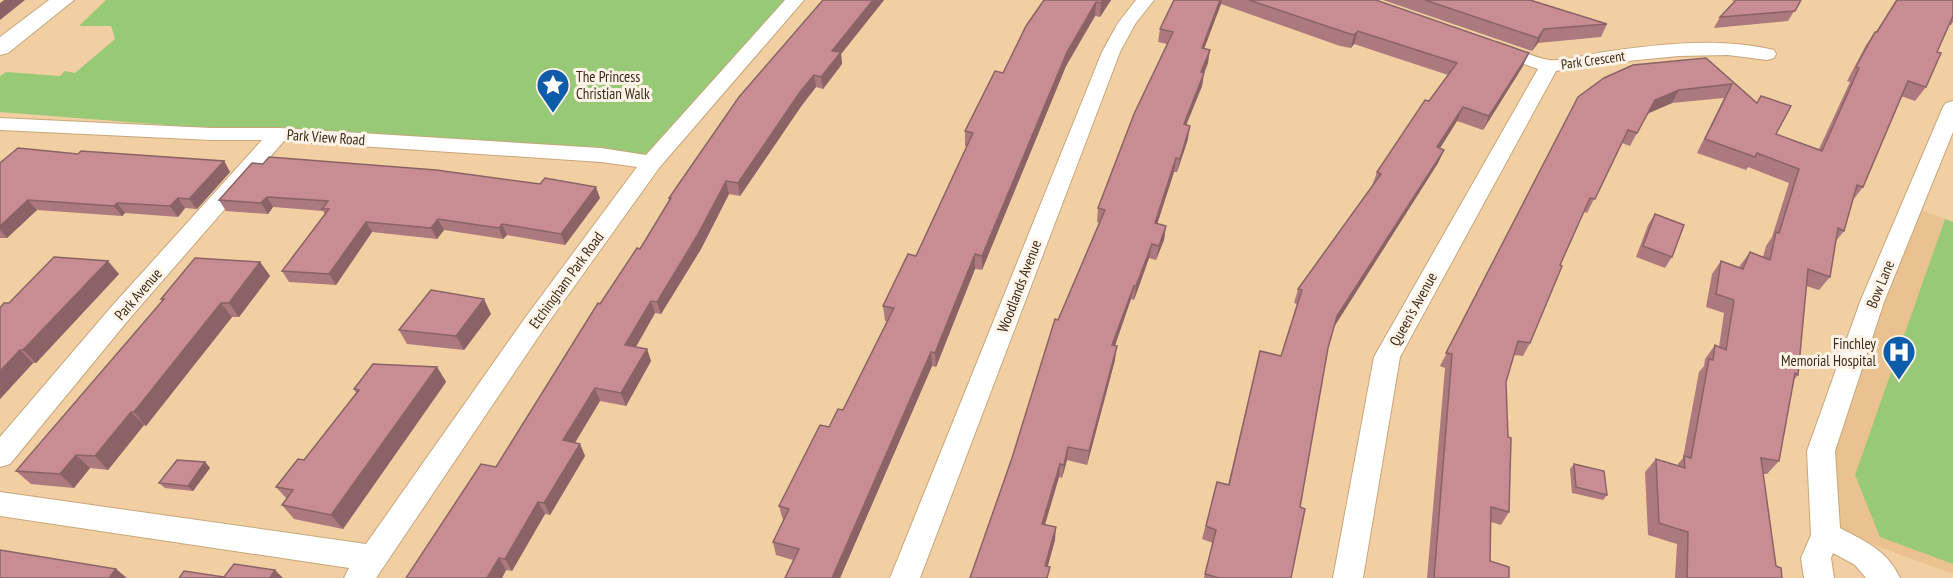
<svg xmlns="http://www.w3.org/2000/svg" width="1953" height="578" font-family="'PT Sans Narrow',sans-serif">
  <rect width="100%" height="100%" fill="#f1cfa2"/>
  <!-- built -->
  <polygon fill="#e9c28f" points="1910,206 1953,222 1953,574 1828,528 1820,451"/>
  <!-- green -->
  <g fill="#97c977">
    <polygon points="106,0 795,0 651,163 0,112 0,76 6,72 60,76 65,71 75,73 115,39 111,26 79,26"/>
    <polygon points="1945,219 1953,222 1953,564 1880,537 1855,475"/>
  </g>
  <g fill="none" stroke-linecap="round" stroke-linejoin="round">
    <!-- minor casing -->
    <g stroke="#c7a67a" stroke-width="2">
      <g id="minor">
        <polygon points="785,0 804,0 659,168 543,330 376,578 344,578 349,568 0,516 0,492 366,544 525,318 637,167 601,162 284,141 130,318 10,464 0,467 0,437 112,306 262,140 211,140 0,130 0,118 211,128 279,128 601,148 646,155"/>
        <polygon points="1136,0 1154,0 1135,24 1120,52 920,578 890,578 1102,52 1118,23"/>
        <path d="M1497,42C1514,47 1532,57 1549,60C1564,62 1589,54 1604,52C1658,44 1720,37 1774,50L1776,54L1774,58L1767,60L1728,55L1679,56L1606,63L1556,71L1400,357L1363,578H1333L1374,357L1538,69L1490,52L1488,48L1490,44Z"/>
        <path d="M1953,101V132L1884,302L1835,451L1840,528C1865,541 1888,551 1900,578H1866L1855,565L1833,553L1831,558L1834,578H1804L1801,558L1811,535L1807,451L1860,302L1943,107L1946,103Z"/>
      </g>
    </g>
    <!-- tertiary casing -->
    <g stroke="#c7a67a" stroke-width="2">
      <polygon id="tertiary" points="49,0 74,0 8,53 0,55 0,37"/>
    </g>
    <!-- minor -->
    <use href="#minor" fill="#fff" fill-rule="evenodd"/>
    <!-- tertiary -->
    <use href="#tertiary" fill="#fff" fill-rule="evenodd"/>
  </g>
  <!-- wall -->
  <g fill="#ab797e">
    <polygon points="823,0 884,0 841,54 842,64 823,89 816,87 802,105 740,196 729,194 701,249 661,314 655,313 636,347 647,349 651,361 626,406 600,401 575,443 580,444 585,456 550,515 545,514 512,571 506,570 502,578 406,578 496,467 600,304 640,249 669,200 669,198"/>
    <polygon points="1044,0 1111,0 1100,17 1095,16 1066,66 982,270 975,269 936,367 932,366 840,578 785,578 793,560 776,555 773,542 784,520 783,520 779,506 829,427 843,410 887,321 885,321 883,306 916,256 967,146 965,146 965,131 1003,73"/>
    <polygon points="1174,0 1376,0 1523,66 1483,130 1457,121 1440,148 1444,150 1438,163 1334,327 1328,348 1300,507 1291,578 1204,578 1213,543 1202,539 1217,482 1228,485 1260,351 1281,356 1297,304 1294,303 1298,289 1372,186 1377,172 1448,75 1354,44 1351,48 1340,46 1221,4 1204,49 1208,63 1204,73 1202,86 1186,125 1188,139 1177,172 1174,172 1157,224 1166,226 1164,240 1156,260 1149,258 1134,300 1131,299 1115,346 1115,360 1087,465 1067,460 1062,478 1059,477 1045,525 1055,540 1048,566 1047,578 1012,458 1058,320 1099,223 1097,222 1098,208 1167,44 1158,42 1160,29"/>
    <polygon points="1383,0 1530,0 1607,24 1601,37 1538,43 1532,51"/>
    <polygon points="1731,0 1801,0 1788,21 1714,28 1720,17 1735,1"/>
    <polygon points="1896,0 1953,0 1953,22 1951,25 1949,25 1937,52 1926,87 1915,101 1901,96 1863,187 1853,200 1844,231 1836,241 1830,277 1819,290 1806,286 1798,375 1793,381 1779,461 1767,474 1763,474 1776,566 1782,578 1675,578 1677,544 1648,535 1645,472 1656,459 1677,465 1683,458 1699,372 1704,366 1705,359 1715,345 1719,347 1724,313 1706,307 1712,274 1721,261 1739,267 1750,252 1763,257 1766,246 1772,237 1789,183 1748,167 1746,170 1697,153 1724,98 1672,103 1648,113 1630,146 1622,143 1587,213 1584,212 1560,265 1530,343 1523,356 1514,355 1506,382 1509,512 1501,525 1491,522 1490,561 1509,578 1427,578 1445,368 1440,366 1578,97 1706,58 1757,103 1776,134 1819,149 1850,82 1847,81 1866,45 1875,32 1876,32"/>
    <polygon points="78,154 224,161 230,172 197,209 185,208 178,217 125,213 122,216 37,210 7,238 0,238 0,163"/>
    <polygon points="252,163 600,198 565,245 507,235 503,239 444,230 437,239 372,232 336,285 289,282 282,271 325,214 323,211 273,207 268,214 226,211 219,200"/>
    <polygon points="1655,214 1672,257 1665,268 1636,257 1648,225"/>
    <polygon points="260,262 270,276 239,317 232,317 146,426 144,425 108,470 90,468 74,488 31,484 16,471 162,301 161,299"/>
    <polygon points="119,274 36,363 33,363 0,399 0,308 9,303"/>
    <polygon points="491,314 464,350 407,344 399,330"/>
    <polygon points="437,367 446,382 343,529 294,519 282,505 287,499 276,487 304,460 356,393 354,389"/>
    <polygon points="205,462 210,468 193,491 165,488 159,483"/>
    <polygon points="1574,464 1607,495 1603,500 1572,493 1570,469"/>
  </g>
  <!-- shaded-wall -->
  <g fill="#8b6366">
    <polygon points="4,0 25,0 0,20 0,3"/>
    <polygon points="873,0 884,0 841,54 842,64 823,89 821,77 832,51"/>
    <polygon points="1103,0 1111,0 1100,17 1101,3"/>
    <polygon points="1220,0 1222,0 1221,4 1199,62 1202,48"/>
    <polygon points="1096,2 1095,16 1066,66 982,270 982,256 1067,52"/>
    <polygon points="1544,29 1538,43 1532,51 1538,38"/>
    <polygon points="1358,31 1354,44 1351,48 1354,35"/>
    <polygon points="1210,50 1208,63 1199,86 1201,72"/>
    <polygon points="1529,53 1523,66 1483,130 1489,116"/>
    <polygon points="1204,73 1202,86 1181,138 1184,124"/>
    <polygon points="814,75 816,87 802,105 740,196 738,183 800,92"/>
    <polygon points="1679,90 1672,103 1647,114 1655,100"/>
    <polygon points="1463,107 1457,121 1432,161 1437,147"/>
    <polygon points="1190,126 1188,139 1177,172 1180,159"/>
    <polygon points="1444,150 1438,163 1332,330 1337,316"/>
    <polygon points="1176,158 1174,172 1153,237 1155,223"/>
    <polygon points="224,161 230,172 197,209 189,199"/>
    <polygon points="726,181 729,194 701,249 661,314 657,302"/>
    <polygon points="596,187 600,198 565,245 561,234"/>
    <polygon points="267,197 273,207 268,214 261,203"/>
    <polygon points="178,198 185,208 178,217 170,206"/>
    <polygon points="28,200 37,210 7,238 0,230 0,226"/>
    <polygon points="117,203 125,213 122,216 114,206"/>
    <polygon points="438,219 444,230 437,239 431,228"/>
    <polygon points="366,222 372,232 336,285 329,274"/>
    <polygon points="502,224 507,235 503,239 499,228"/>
    <polygon points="1166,226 1164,240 1156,260 1159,246"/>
    <polygon points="1152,244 1149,258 1134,300 1136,286"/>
    <polygon points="975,254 975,269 936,367 935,353"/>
    <polygon points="108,261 119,274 36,363 23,350"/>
    <polygon points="260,262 270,276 239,317 229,303"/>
    <polygon points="1134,286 1131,299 1110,359 1112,345"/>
    <polygon points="484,299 491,314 464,350 456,336"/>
    <polygon points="651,301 655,313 630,357 625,345"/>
    <polygon points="221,303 232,317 146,426 134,412"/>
    <polygon points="1117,346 1115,360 1087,465 1089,451"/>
    <polygon points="647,349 651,361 626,406 621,393"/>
    <polygon points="20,350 33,363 0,399 0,371"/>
    <polygon points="931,352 932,366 840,578 832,578"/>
    <polygon points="437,367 446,382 343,529 331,515"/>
    <polygon points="595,388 600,401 569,452 563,440"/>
    <polygon points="131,412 144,425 108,470 95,456"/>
    <polygon points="580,444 585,456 550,515 544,503"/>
    <polygon points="1068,447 1067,460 1062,478 1064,465"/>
    <polygon points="76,455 90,468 74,488 60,474"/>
    <polygon points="205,462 210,468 193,491 188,486"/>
    <polygon points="1060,464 1059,477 1041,537 1042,524"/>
    <polygon points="538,502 545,514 512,571 505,559"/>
    <polygon points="1056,527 1055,540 1044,578 1045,566"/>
    <polygon points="499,558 506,570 502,578 487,578"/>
    <polygon points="116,569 127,578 109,578"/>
    <polygon points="275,570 283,578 270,578"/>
  </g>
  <!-- building -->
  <g fill="#c78d92" stroke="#8b6366" stroke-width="1.5">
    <polygon points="823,0 873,0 832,51 841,52 821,77 814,75 800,92 738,183 726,181 697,236 657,302 651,301 625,345 647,349 621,393 595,388 563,440 580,444 544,503 538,502 505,559 499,558 487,578 406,578 481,464 496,467 598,303 600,304 637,248 640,249 671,198 669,198 739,97"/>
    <polygon points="1044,0 1103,0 1101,3 1096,2 1067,52 982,256 975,254 935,353 931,352 832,578 785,578 799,549 773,542 789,509 779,506 820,425 829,427 838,409 843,410 894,308 883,306 908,254 916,256 973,133 965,131 995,71 1003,73 1026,26"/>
    <polygon points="1174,0 1220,0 1202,48 1210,50 1201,72 1204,73 1184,124 1190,126 1180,159 1176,158 1155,223 1166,226 1159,246 1152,244 1136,286 1134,286 1112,345 1117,346 1089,451 1068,447 1064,465 1060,464 1042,524 1056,527 1045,566 1050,567 1047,578 970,578 1012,458 1055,319 1058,320 1105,210 1098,208 1134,114 1173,32 1160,29"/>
    <polygon points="1249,0 1376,0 1529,53 1489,116 1463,107 1437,147 1444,150 1337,316 1328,348 1300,507 1305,509 1291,578 1219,578 1205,574 1216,530 1206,526 1217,482 1229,485 1260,351 1281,356 1302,290 1298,289 1381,174 1377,172 1425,100 1429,101 1457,63 1358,31 1354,35 1344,32"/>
    <polygon points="1425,0 1530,0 1607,24 1544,29 1538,38"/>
    <polygon points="1736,0 1801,0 1795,11 1720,17"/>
    <polygon points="1897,0 1953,0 1953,16 1937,52 1941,53 1926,87 1908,81 1863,187 1857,185 1844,231 1838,228 1830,277 1808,269 1798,375 1795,373 1779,461 1761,458 1776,566 1781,568 1782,578 1687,578 1688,532 1659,523 1656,459 1685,468 1684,456 1691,458 1709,359 1713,360 1715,345 1726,350 1734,300 1716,294 1721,261 1743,269 1750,252 1770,260 1776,232 1779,233 1799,169 1757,153 1755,157 1705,139 1732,84 1679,90 1655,100 1637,133 1628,130 1595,199 1590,198 1560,265 1562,266 1530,343 1518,341 1506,382 1508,437 1511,438 1509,512 1491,507 1490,561 1509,567 1509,578 1434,578 1452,354 1446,353 1578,97 1604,78 1633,65 1706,58 1757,103 1761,96 1791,106 1776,134 1822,151 1859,68 1856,67 1875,32 1877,32"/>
    <polygon points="18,148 78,154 81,151 224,161 189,199 178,198 170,206 117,203 114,206 28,200 0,226 0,163"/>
    <polygon points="269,157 436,170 540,184 545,178 596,187 561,234 502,224 499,228 438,219 431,228 366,222 329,274 282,271 329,209 322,209 328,201 267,197 261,203 219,200 252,163 263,164"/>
    <polygon points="1655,214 1684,225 1672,257 1643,246"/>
    <polygon points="54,257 108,261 23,350 20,350 0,371 0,308 4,303 9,303"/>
    <polygon points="195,258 260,262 229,303 221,303 134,412 131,412 95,456 76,455 60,474 16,471 164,299 161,299"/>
    <polygon points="431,290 484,299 456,336 399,330"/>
    <polygon points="373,364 437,367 331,515 282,505 293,490 276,487 298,459 304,460 359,390 354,389"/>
    <polygon points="177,460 205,462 188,486 159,483"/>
    <polygon points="1574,464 1604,471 1607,495 1576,487"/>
    <polygon points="0,550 116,569 109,578 0,578"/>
    <polygon points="234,564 275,570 270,578 179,578 184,571 224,577"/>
  </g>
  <!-- icons -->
  <defs>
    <g id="sight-pin" transform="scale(1.725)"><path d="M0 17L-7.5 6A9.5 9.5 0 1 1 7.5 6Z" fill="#0d5caa" stroke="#fff4e7"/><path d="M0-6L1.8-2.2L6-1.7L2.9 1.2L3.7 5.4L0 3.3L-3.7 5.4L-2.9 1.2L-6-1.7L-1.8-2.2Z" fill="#fff"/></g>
    <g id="hospital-pin" transform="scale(1.725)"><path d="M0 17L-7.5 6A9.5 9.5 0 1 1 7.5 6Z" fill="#0d5caa" stroke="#fff4e7"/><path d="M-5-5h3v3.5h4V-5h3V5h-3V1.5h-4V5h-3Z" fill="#fff"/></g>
  </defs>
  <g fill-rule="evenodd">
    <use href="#sight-pin" x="553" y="85"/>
    <use href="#hospital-pin" x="1899" y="352"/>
  </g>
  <g text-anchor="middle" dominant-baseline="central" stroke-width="6" stroke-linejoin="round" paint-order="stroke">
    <!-- far-street labels -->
    <g font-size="14" fill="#3b2d1c" stroke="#fff4e7">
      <text transform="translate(1593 60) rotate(-8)">Park Crescent</text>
    </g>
    <!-- poi labels -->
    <g font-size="15" fill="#3b2d1c" stroke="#fff4e7" text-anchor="start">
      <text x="576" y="76">The Princess<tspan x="576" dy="17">Christian Walk</tspan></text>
      <text x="1876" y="343" text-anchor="end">Finchley<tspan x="1876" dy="17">Memorial Hospital</tspan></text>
    </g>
    <!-- street labels -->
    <g font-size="15" fill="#3b2d1c" stroke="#fff4e7">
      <text transform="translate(326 137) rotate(4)">Park View Road</text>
      <text transform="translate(566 280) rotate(-54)">Etchingham Park Road</text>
      <text transform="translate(1880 284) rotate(-68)">Bow Lane</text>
      <text transform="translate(1019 286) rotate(-69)">Woodlands Avenue</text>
      <text transform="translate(138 294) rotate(-49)">Park Avenue</text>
      <text transform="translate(1413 309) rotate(-61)">Queen's Avenue</text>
    </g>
  </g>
</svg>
